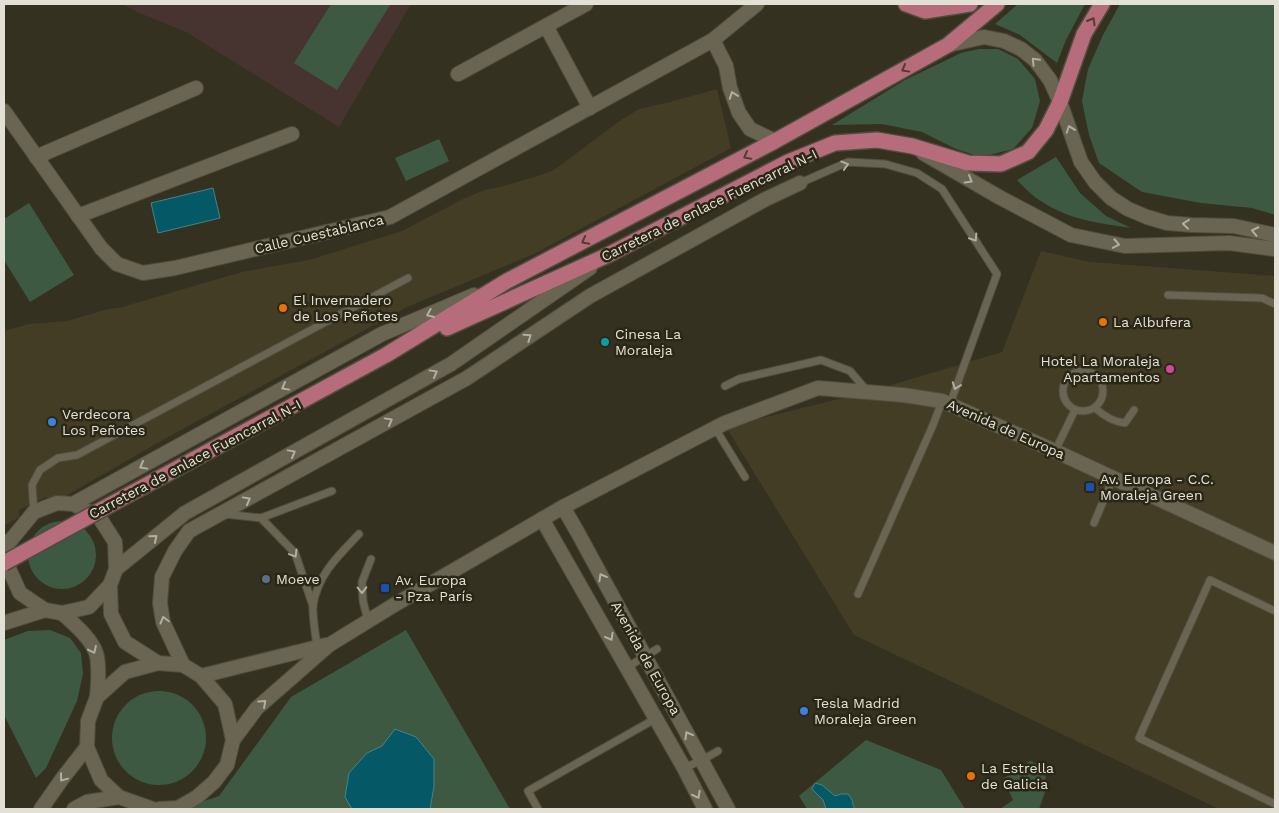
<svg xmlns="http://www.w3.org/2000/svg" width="1279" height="813" font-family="'Work Sans',sans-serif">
  <rect width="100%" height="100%" fill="#353120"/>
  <!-- built -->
  <g fill="#433d26">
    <polygon points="717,89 731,148 534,254 407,307 168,437 62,498 51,499 46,497 19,510 19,516 16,519 4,526 4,331 29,324 67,321 108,309 119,308 242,272 309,260 402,231 461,200 484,190 500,187 541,175 554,170 618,122 639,109 670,102"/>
    <polygon points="1041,251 1090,262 1275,276 1275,809 1219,809 854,635 726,427 871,391 1002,352"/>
  </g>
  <!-- education -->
  <polygon fill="#473330" points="122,4 411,4 339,127 186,32 137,12"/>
  <!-- green -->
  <g fill="#3d5941">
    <polygon points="331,4 388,4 390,5 337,90 294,63"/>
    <polygon points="1018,4 1085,4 1066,40 1057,63 1020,35 995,24"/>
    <polygon points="1120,4 1275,4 1275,215 1252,208 1201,203 1142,192 1099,163 1089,135 1082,101 1088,69 1103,35"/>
    <polygon points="979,49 998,49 1018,59 1035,79 1040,101 1032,128 1013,149 981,157 956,149 922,132 882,124 832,125 905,80 961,53"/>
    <polygon points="439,139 449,161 406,181 395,158"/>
    <path d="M1056,157L1080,193L1106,216L1131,228C1098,223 1069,220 1041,201C1032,196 1024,187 1017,180Z"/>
    <polygon points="29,203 74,275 30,302 4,260 4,219"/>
    <circle cx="62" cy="555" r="34"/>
    <polygon points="50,630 70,638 81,653 83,674 77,701 46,768 36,778 4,715 4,640 28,631"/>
    <polygon points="406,630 510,809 181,809 219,796 291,697"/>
    <circle cx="159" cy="738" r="47"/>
    <polygon points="866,740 941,770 965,809 807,809 799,796"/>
    <polygon points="1030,761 1046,767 1045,792 1039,809 1000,809 1013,800 1003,779"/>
  </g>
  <!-- water -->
  <g fill="#055967" stroke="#488288">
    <polygon points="213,188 220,218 158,233 151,203"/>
    <polygon points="395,729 416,737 434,759 434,786 430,809 352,809 345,797 349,773 367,753 382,746"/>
    <path d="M815,783L822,785L835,796L841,794H848C855,802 851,803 855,809H826L823,800L812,789Z"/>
  </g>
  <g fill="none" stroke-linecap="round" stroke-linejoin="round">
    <!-- service casing -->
    <g stroke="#504d3e" stroke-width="9">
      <g id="service">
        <polyline points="800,183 848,162 885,164 917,173 942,189 997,274 950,404"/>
        <polyline points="1168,295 1262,298 1275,304"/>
        <circle cx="1083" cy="391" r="20"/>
        <polyline points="725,386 739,379 821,360 850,371 867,391"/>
        <path d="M1095,408C1104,416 1113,422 1125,423L1134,410"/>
        <polyline points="715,428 745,477"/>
        <polyline points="1055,451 1075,410"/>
        <polyline points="34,512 32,485 40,470 58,458 77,455 408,278"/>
        <polyline points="225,514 261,518 332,491"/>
        <polyline points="261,518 295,553 313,606"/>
        <polyline points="1094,523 1113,478"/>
        <polyline points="858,594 933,425 942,401"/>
        <polyline points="1275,611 1210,580 1139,738 1275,804"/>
        <polyline points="368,621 363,601 362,582 371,559"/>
        <path d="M317,647C316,636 312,616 313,605C318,574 339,555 359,534"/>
        <polyline points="626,668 657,649"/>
        <polyline points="684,768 702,760 718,751"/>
        <polyline points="538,809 528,791 655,719"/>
      </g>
    </g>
    <!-- minor casing -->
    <g stroke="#504d3e" stroke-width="16">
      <g id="minor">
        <polyline points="546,26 590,108"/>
        <polyline points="713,40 726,66 730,88 739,113 750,129 775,141"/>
        <polyline points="948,45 984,37 1004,41 1021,49 1035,60 1050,80 1060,102 1081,162 1095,182 1111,198 1128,209 1147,217 1167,223 1192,225 1234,226 1275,235"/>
        <polyline points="458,74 586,4"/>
        <polyline points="4,111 101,248 117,264 143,273 175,268 390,217 713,40 757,4"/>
        <polyline points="923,153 999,197 1071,235 1125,246 1229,243 1275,249"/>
        <polyline points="36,157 196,88"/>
        <polyline points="78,216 292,134"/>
        <polyline points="73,504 382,334 474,295"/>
        <polyline points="563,507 578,533 728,809"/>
        <polyline points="542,519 684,768 705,809"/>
        <polyline points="4,543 11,540 34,512 57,503 73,504 99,517 115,542 116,569 110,585 111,614 125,642 158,663"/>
        <polyline points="10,552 9,569 20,593 45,610"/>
        <polyline points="116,569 185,513 451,364 590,268"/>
        <path d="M62,613C74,624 91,638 96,653C100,665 98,685 97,697"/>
        <polyline points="4,623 45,610 62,613 89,607 110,585"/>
        <polyline points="183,665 163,622 160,603 162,577 175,551 189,531 467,378 590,296 764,200 800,183"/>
        <polyline points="201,676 326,645"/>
        <polyline points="233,740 257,708 329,645 394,605 563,507 715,428 725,423 818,388 903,395 942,401 1055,451 1275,553"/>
        <polyline points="41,809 62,779 87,747"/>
        <polyline points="74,809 87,802 119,797"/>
        <polyline points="153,809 119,797 101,780 87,747 88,721 97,697 125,672 158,663 183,665 201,676 225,704 233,740 227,765 214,782 197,797 178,808 159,809"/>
      </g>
    </g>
    <!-- primary casing -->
    <g stroke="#504d3e" stroke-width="18">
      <g id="primary">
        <polyline points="906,4 925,11 970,4"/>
        <polyline points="447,328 608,255 788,162 835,143 877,140 912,146 968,163 1001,164 1028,152 1046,130 1060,102 1084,34 1102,4"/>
        <polyline points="117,501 386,355 507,281 775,141 948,45 997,4"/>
      </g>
    </g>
    <!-- service -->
    <use href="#service" stroke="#696552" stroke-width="7"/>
    <!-- minor -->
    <use href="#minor" stroke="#696552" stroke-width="14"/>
    <!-- primary -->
    <use href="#primary" stroke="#b66c7b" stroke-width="15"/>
    <!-- primary-bridge casing -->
    <g stroke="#504d3e" stroke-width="18" stroke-linecap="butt">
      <polyline id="primary-bridge" points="4,563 117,501"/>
    </g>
    <!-- primary-bridge -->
    <use href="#primary-bridge" stroke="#b66c7b" stroke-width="15"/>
  </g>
  <!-- one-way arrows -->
  <defs><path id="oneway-chevron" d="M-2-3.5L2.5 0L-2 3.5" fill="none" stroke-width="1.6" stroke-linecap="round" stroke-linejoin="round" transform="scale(1.25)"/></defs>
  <g stroke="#553c34">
    <use href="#oneway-chevron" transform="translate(1092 21) rotate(-60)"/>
    <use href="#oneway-chevron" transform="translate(905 69) rotate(151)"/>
    <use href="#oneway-chevron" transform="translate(747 156) rotate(152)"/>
    <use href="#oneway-chevron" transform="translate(585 241) rotate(152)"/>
  </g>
  <g stroke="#b2afa1">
    <use href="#oneway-chevron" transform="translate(1035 61) rotate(-134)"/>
    <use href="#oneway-chevron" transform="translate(733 95) rotate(-110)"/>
    <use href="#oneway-chevron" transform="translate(1070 129) rotate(-109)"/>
    <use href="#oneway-chevron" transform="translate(845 165) rotate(-17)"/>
    <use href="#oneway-chevron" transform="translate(969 180) rotate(30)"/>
    <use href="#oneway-chevron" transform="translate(1186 224) rotate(-174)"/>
    <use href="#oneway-chevron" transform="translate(1255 231) rotate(-168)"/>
    <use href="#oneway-chevron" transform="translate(974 238) rotate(57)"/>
    <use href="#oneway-chevron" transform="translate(1116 244) rotate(11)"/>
    <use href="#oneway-chevron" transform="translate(430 314) rotate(157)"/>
    <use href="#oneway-chevron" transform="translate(528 337) rotate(-34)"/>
    <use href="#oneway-chevron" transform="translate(434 373) rotate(-29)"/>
    <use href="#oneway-chevron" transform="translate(956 386) rotate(110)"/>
    <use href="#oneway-chevron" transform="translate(285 387) rotate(151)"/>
    <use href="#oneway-chevron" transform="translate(389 421) rotate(-29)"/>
    <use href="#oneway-chevron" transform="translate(292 453) rotate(-29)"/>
    <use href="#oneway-chevron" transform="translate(143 466) rotate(151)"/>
    <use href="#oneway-chevron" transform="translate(247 500) rotate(-29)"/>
    <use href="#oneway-chevron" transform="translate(154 538) rotate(-39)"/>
    <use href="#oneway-chevron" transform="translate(294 554) rotate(59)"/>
    <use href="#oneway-chevron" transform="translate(602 577) rotate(-119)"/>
    <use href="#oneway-chevron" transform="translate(362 590) rotate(89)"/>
    <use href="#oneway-chevron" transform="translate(164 620) rotate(-105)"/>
    <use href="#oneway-chevron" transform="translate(610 637) rotate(61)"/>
    <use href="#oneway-chevron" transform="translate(93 650) rotate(65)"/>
    <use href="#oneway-chevron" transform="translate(263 703) rotate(-42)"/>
    <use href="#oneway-chevron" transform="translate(688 735) rotate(-119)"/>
    <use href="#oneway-chevron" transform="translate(63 778) rotate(127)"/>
    <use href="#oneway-chevron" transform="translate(697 795) rotate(62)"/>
  </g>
  <!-- markers -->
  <g fill="#e8710a" stroke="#2b2716" stroke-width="2">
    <circle cx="283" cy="308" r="5"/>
    <circle cx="1103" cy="322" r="5"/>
    <circle cx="971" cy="776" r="5"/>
  </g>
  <circle fill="#0f9aa8" stroke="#2b2716" stroke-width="2" cx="605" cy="342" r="5"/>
  <circle fill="#d1479c" stroke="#2b2716" stroke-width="2" cx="1170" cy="369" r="5"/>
  <g fill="#3f7fe0" stroke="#2b2716" stroke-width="2">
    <circle cx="52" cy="422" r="5"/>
    <circle cx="804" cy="711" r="5"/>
  </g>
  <g fill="#1a4fb4" stroke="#2b2716" stroke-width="2">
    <rect x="1085" y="482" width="10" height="10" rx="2.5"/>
    <rect x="380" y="583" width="10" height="10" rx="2.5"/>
  </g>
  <circle fill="#5c6f8a" stroke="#2b2716" stroke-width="2" cx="266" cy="579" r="5"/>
  <g text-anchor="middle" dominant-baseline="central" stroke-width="5" stroke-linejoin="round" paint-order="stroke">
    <!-- street labels -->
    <g font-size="14" fill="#e3e1d6" stroke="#2b2716">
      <text transform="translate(709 205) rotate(-26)">Carretera de enlace Fuencarral N-I</text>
      <text transform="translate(319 234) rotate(-13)">Calle Cuestablanca</text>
      <text transform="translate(1006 429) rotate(24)">Avenida de Europa</text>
      <text transform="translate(195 459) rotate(-28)">Carretera de enlace Fuencarral N-I</text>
      <text transform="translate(646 658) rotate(61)">Avenida de Europa</text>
    </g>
    <!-- poi labels -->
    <g font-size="14" fill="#e3e1d6" stroke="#2b2716" text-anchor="start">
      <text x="293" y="300">El Invernadero<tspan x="293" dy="16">de Los Peñotes</tspan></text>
      <text x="1113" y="322">La Albufera</text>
      <text x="615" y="334">Cinesa La<tspan x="615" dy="16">Moraleja</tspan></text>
      <text x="1160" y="361" text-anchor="end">Hotel La Moraleja<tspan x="1160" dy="16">Apartamentos</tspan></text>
      <text x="62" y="414">Verdecora<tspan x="62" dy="16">Los Peñotes</tspan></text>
      <text x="1100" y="479">Av. Europa - C.C.<tspan x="1100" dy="16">Moraleja Green</tspan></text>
      <text x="276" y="579">Moeve</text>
      <text x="395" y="580">Av. Europa<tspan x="395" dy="16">- Pza. París</tspan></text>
      <text x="814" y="703">Tesla Madrid<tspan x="814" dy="16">Moraleja Green</tspan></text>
      <text x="981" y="768">La Estrella<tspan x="981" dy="16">de Galicia</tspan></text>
    </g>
  </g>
  <!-- border -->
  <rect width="1279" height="813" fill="none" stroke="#e3e1d6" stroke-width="10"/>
</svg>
